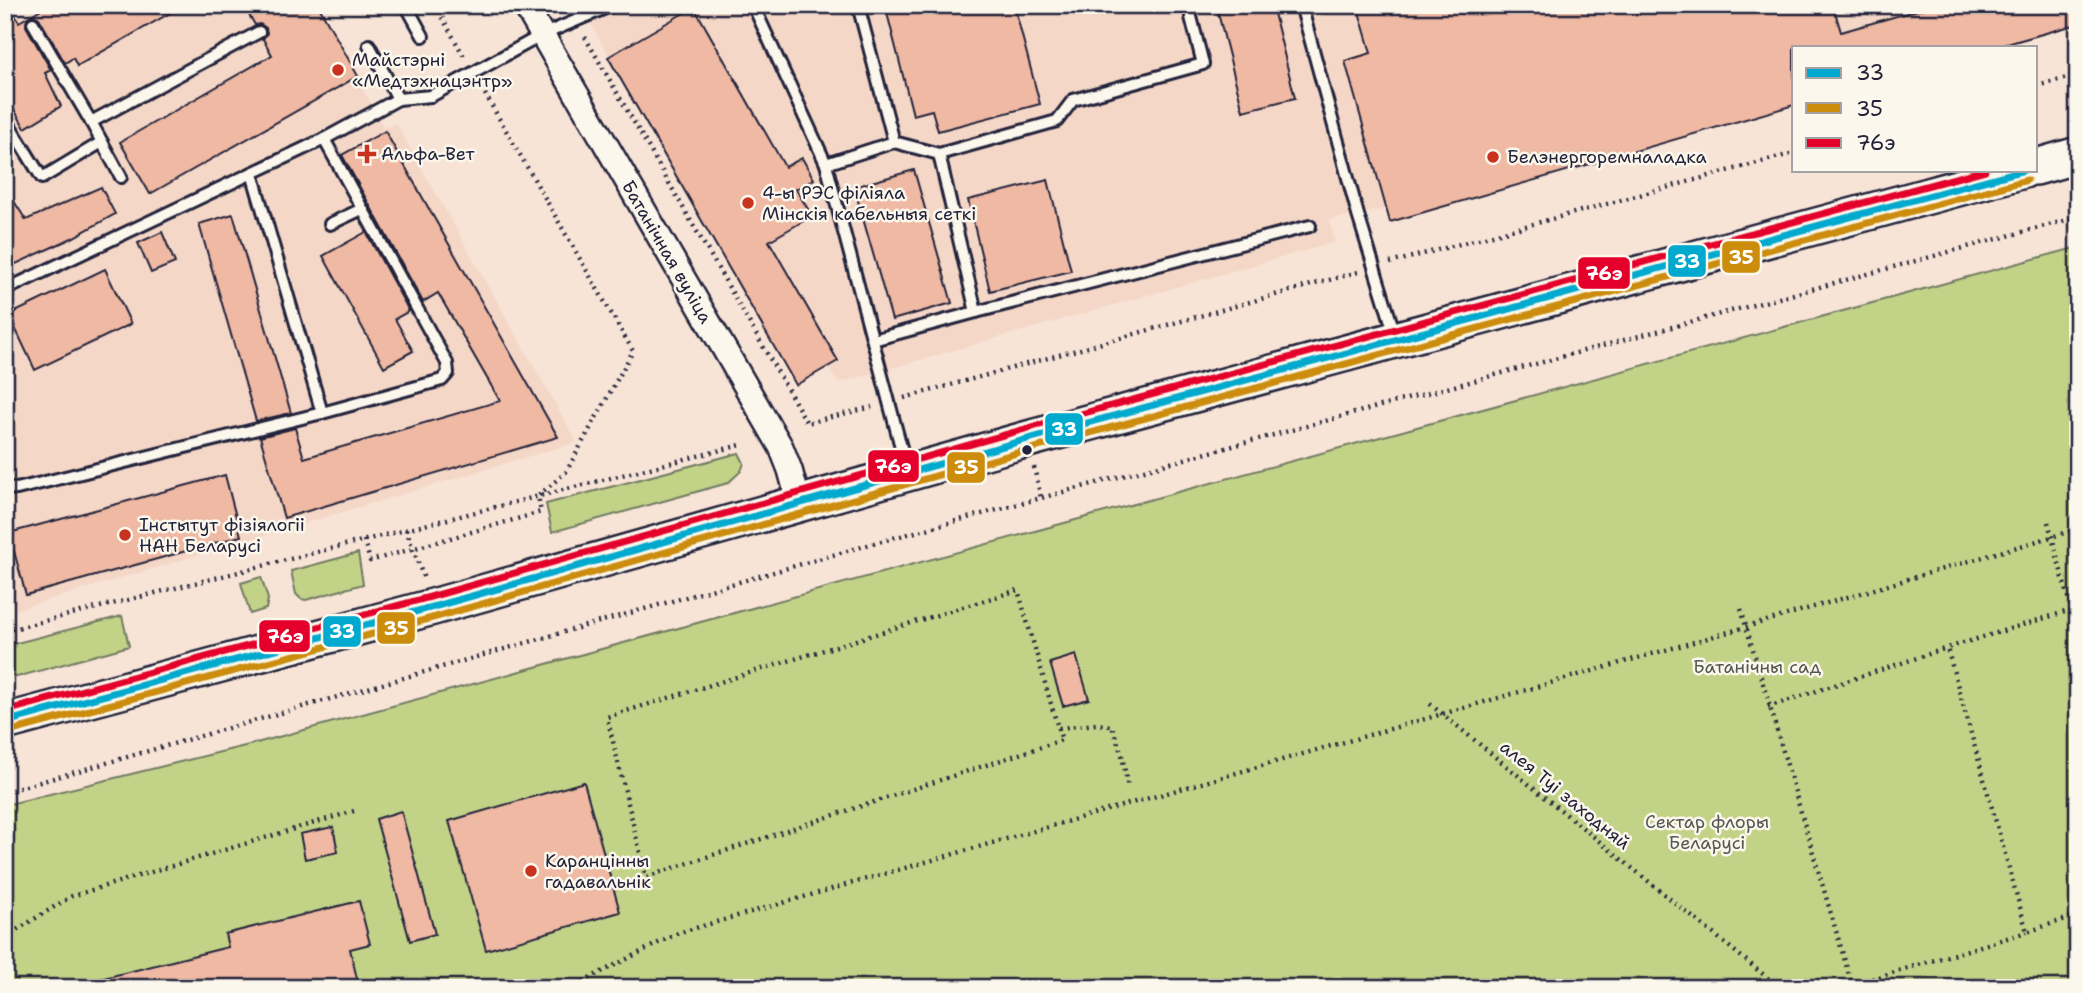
<svg xmlns="http://www.w3.org/2000/svg" width="2083" height="993" font-family="'Shantell Sans',sans-serif">
  <rect width="100%" height="100%" fill="#f7e4d6"/>
  <filter id="ink" filterUnits="userSpaceOnUse"><feTurbulence type="fractalNoise" baseFrequency=".0143" numOctaves="2"/><feDisplacementMap in="SourceGraphic" scale="14" xChannelSelector="R" yChannelSelector="G"/><feConvolveMatrix kernelMatrix="1 2 1 2 8 2 1 2 1" color-interpolation-filters="sRGB"/></filter>
  <g filter="url(#ink)">
    <!-- built -->
    <g fill="#f5d7c7">
      <polygon points="48,5 318,5 384,128 396,123 577,442 15,610 5,576 5,23 16,17"/>
      <polygon points="580,5 2078,5 2078,24 1996,47 1794,47 1794,105 1390,222 1386,209 1329,220 1335,242 839,383 827,367 796,385"/>
    </g>
    <!-- green -->
    <g fill="#c2d388" stroke="#727a62" stroke-width="2">
      <polygon points="2078,247 2078,988 5,988 5,805 249,745"/>
      <polygon points="739,453 744,463 741,471 728,483 552,532 546,504"/>
      <polygon points="358,553 363,584 306,600 301,599 296,594 291,571"/>
      <polygon points="261,577 268,599 266,609 250,614 241,583"/>
      <polygon points="122,616 129,646 17,677 5,672 5,646"/>
    </g>
    <!-- building -->
    <g fill="#efb9a3" stroke="#22223b" stroke-width="2">
      <polygon points="5,5 9,5 19,22 48,5 184,5 77,66 73,58 65,63 39,18 34,15 28,17 26,26 51,70 45,73 61,106 25,128 5,94"/>
      <polygon points="243,5 318,5 358,76 150,194 120,142 272,55 263,39 267,33 266,28 260,24 255,25"/>
      <polygon points="885,5 1014,5 1040,104 938,131 932,110 913,115"/>
      <polygon points="1216,5 1272,5 1295,98 1243,111"/>
      <polygon points="1357,5 1833,5 1841,32 1935,5 2078,5 2078,24 1996,47 1794,47 1794,105 1390,222 1345,61 1371,53"/>
      <polygon points="694,7 785,167 802,158 814,179 796,189 812,216 769,241 838,361 796,385 608,57"/>
      <polygon points="385,131 558,437 284,518 260,437 295,428 304,458 500,401 438,293 423,302 342,155"/>
      <polygon points="914,170 952,303 892,320 854,187"/>
      <polygon points="1048,180 1071,271 990,291 968,200"/>
      <polygon points="5,187 26,220 101,187 115,214 72,238 5,269"/>
      <polygon points="233,214 291,413 256,421 199,224"/>
      <polygon points="162,232 175,263 151,273 138,243"/>
      <polygon points="366,232 409,311 395,319 413,351 384,367 323,256"/>
      <polygon points="105,269 131,324 35,370 9,315"/>
      <polygon points="225,475 241,536 26,595 9,533"/>
      <polygon points="1076,655 1089,699 1063,706 1050,663"/>
      <polygon points="584,782 620,912 486,950 449,821"/>
      <polygon points="401,811 435,934 410,941 376,819"/>
      <polygon points="333,827 338,852 305,859 300,834"/>
      <polygon points="359,901 370,944 350,949 358,983 341,988 97,988 96,980 228,947 225,934"/>
    </g>
    <g fill="none" stroke-linecap="round" stroke-linejoin="round">
      <!-- lane casing -->
      <g stroke="#22223b" stroke-width="16">
        <g id="lane">
          <polyline points="406,5 423,36"/>
          <polyline points="753,5 826,164 894,142 939,154 1057,121 1073,100 1203,64 1191,17"/>
          <polyline points="858,5 894,142"/>
          <polyline points="1301,5 1358,215 1395,335"/>
          <polyline points="33,23 91,122"/>
          <polyline points="369,45 398,99 431,96 542,35 613,5"/>
          <polyline points="5,118 42,178 102,142"/>
          <polyline points="826,164 907,470"/>
          <polyline points="252,173 322,413"/>
          <polyline points="121,177 91,122 259,32"/>
          <polyline points="330,224 362,209"/>
          <polyline points="5,290 324,139 398,99"/>
          <polyline points="976,312 1310,226"/>
          <polyline points="873,340 976,312 939,154"/>
          <polyline points="5,487 17,489 322,413 442,380 448,373 447,363 324,139"/>
        </g>
      </g>
      <!-- street casing -->
      <g stroke="#22223b" stroke-width="28">
        <polyline id="street" points="525,5 781,447 790,470 799,503"/>
      </g>
      <!-- primary casing -->
      <g stroke="#22223b" stroke-width="40">
        <g id="primary">
          <polyline points="2036,167 2078,155"/>
          <polyline points="5,722 433,607 1028,439 2024,170"/>
        </g>
      </g>
      <!-- path -->
      <g stroke="#22223b" stroke-width="4.5" stroke-dasharray="2 5" stroke-linecap="butt">
        <polyline points="435,5 465,58"/>
        <polyline points="585,37 807,423 872,407"/>
        <polyline points="2036,86 2078,75"/>
        <polyline points="1390,263 1794,153"/>
        <polyline points="904,398 1358,272"/>
        <polyline points="1034,467 1041,498"/>
        <polyline points="2048,522 2078,635"/>
        <polyline points="406,529 424,579"/>
        <polyline points="364,540 370,561 541,512 538,496 566,472 633,351 481,87"/>
        <polyline points="2078,608 1947,648 2027,932 2078,915"/>
        <polyline points="1741,609 1852,985 2027,932"/>
        <polyline points="5,631 741,445"/>
        <polyline points="1430,704 1780,988"/>
        <polyline points="1768,707 1947,648"/>
        <polyline points="1058,728 1062,740 646,877 607,717 1018,590 1058,728 1096,724 1112,726 1122,755 1128,788"/>
        <polyline points="5,792 875,543 2078,217"/>
        <polyline points="5,937 72,896 354,811"/>
        <polyline points="570,988 678,933 1746,627 2078,529"/>
      </g>
      <!-- lane -->
      <use href="#lane" stroke="#fbf7ec" stroke-width="10"/>
      <!-- street -->
      <use href="#street" stroke="#fbf7ec" stroke-width="23"/>
      <!-- primary -->
      <use href="#primary" stroke="#fbf7ec" stroke-width="35"/>
      <!-- bus-1 casing -->
      <g stroke="#fbf7ec" stroke-width="12">
        <polyline id="bus-1" points="5,722 433,607 1028,439 2024,170"/>
      </g>
      <!-- bus-2 casing -->
      <g stroke="#fbf7ec" stroke-width="12">
        <polyline id="bus-2" points="8,732 436,617 1031,449 2027,180"/>
      </g>
      <!-- bus-3 casing -->
      <g stroke="#fbf7ec" stroke-width="12">
        <polyline id="bus-3" points="5,711 430,597 1025,429 1985,170"/>
      </g>
      <!-- bus-1 -->
      <use href="#bus-1" stroke="#00a9ce" stroke-width="7"/>
      <!-- bus-2 -->
      <use href="#bus-2" stroke="#cc8c0c" stroke-width="7"/>
      <!-- bus-3 -->
      <use href="#bus-3" stroke="#e4002b" stroke-width="7"/>
    </g>
  </g>
  <!-- markers -->
  <g fill="#c8321e" stroke="#fbf7ec" stroke-width="2.5">
    <circle cx="338" cy="70" r="7"/>
    <path d="M363.5 143.5h7v7h7v7h-7v7h-7v-7h-7v-7h7z"/>
    <circle cx="1493" cy="157" r="7"/>
    <circle cx="748" cy="203" r="7"/>
    <circle cx="125" cy="535" r="7"/>
    <circle cx="531" cy="871" r="7"/>
  </g>
  <circle fill="#22223b" stroke="#fbf7ec" stroke-width="2.5" cx="1027" cy="450" r="6"/>
  <g text-anchor="middle" dominant-baseline="central" stroke-width="5" stroke-linejoin="round" paint-order="stroke">
    <!-- poi labels -->
    <g font-size="18" fill="#22223b" stroke="#fbf7ec" text-anchor="start">
      <text x="352" y="60">Майстэрні<tspan x="352" dy="21">«Медтэхнацэнтр»</tspan></text>
      <text x="381" y="154">Альфа-Вет</text>
      <text x="1507" y="157">Белэнергоремналадка</text>
      <text x="762" y="193">4-ы РЭС філіяла<tspan x="762" dy="21">Мінскія кабельныя сеткі</tspan></text>
      <text x="139" y="525">Інстытут фізіялогіі<tspan x="139" dy="21">НАН Беларусі</tspan></text>
      <text x="545" y="861">Каранцінны<tspan x="545" dy="21">гадавальнік</tspan></text>
    </g>
    <!-- street labels -->
    <g font-size="18" fill="#22223b" stroke="#fbf7ec">
      <text transform="translate(667 252) rotate(60)">Батанічная вуліца</text>
      <text transform="translate(1565 795) rotate(39)">алея Туі заходняй</text>
    </g>
    <!-- park labels -->
    <g font-size="18" fill="#525752" stroke="#fbf7ec">
      <text x="1757" y="667">Батанічны сад</text>
      <text x="1707" y="822">Сектар флоры<tspan x="1707" dy="21">Беларусі</tspan></text>
    </g>
  </g>
  <g stroke="#fbf7ec" stroke-width="2.5">
    <rect x="1721" y="240" width="40" height="34" rx="7" fill="#cc8c0c"/>
    <rect x="1667" y="244" width="40" height="34" rx="7" fill="#00a9ce"/>
    <rect x="1577" y="256" width="54" height="34" rx="7" fill="#e4002b"/>
    <rect x="1044" y="412" width="40" height="34" rx="7" fill="#00a9ce"/>
    <rect x="867" y="449" width="53" height="34" rx="7" fill="#e4002b"/>
    <rect x="946" y="451" width="40" height="33" rx="7" fill="#cc8c0c"/>
    <rect x="376" y="611" width="40" height="34" rx="7" fill="#cc8c0c"/>
    <rect x="322" y="615" width="40" height="33" rx="7" fill="#00a9ce"/>
    <rect x="258" y="619" width="53" height="34" rx="7" fill="#e4002b"/>
  </g>
  <g font-size="19" text-anchor="middle" font-weight="bold" fill="#fff">
    <text x="1741" y="264">35</text>
    <text x="1687" y="268">33</text>
    <text x="1604" y="280">76э</text>
    <text x="1064" y="436">33</text>
    <text x="893" y="473">76э</text>
    <text x="966" y="474">35</text>
    <text x="396" y="635">35</text>
    <text x="342" y="638">33</text>
    <text x="285" y="643">76э</text>
  </g>
  <!-- margin -->
  <rect width="2083" height="993" fill="none" stroke="#fbf7ec" stroke-width="28"/>
  <rect x="14" y="14" width="2055" height="965" fill="none" stroke="#22223b" stroke-width="2.5" filter="url(#ink)"/>
  <!-- legend -->
  <rect x="1792" y="46" width="245" height="126" fill="#fbf7ec" stroke="#a4a2a5" stroke-width="2"/>
  <rect x="1806" y="68" width="35" height="10" fill="#00a9ce" stroke="#a4a2a5" stroke-width="2"/>
  <text x="1856" y="80" font-size="21" fill="#22223b">33</text>
  <rect x="1806" y="103" width="35" height="10" fill="#cc8c0c" stroke="#a4a2a5" stroke-width="2"/>
  <text x="1856" y="116" font-size="21" fill="#22223b">35</text>
  <rect x="1806" y="138" width="35" height="10" fill="#e4002b" stroke="#a4a2a5" stroke-width="2"/>
  <text x="1856" y="150" font-size="21" fill="#22223b">76э</text>
</svg>
